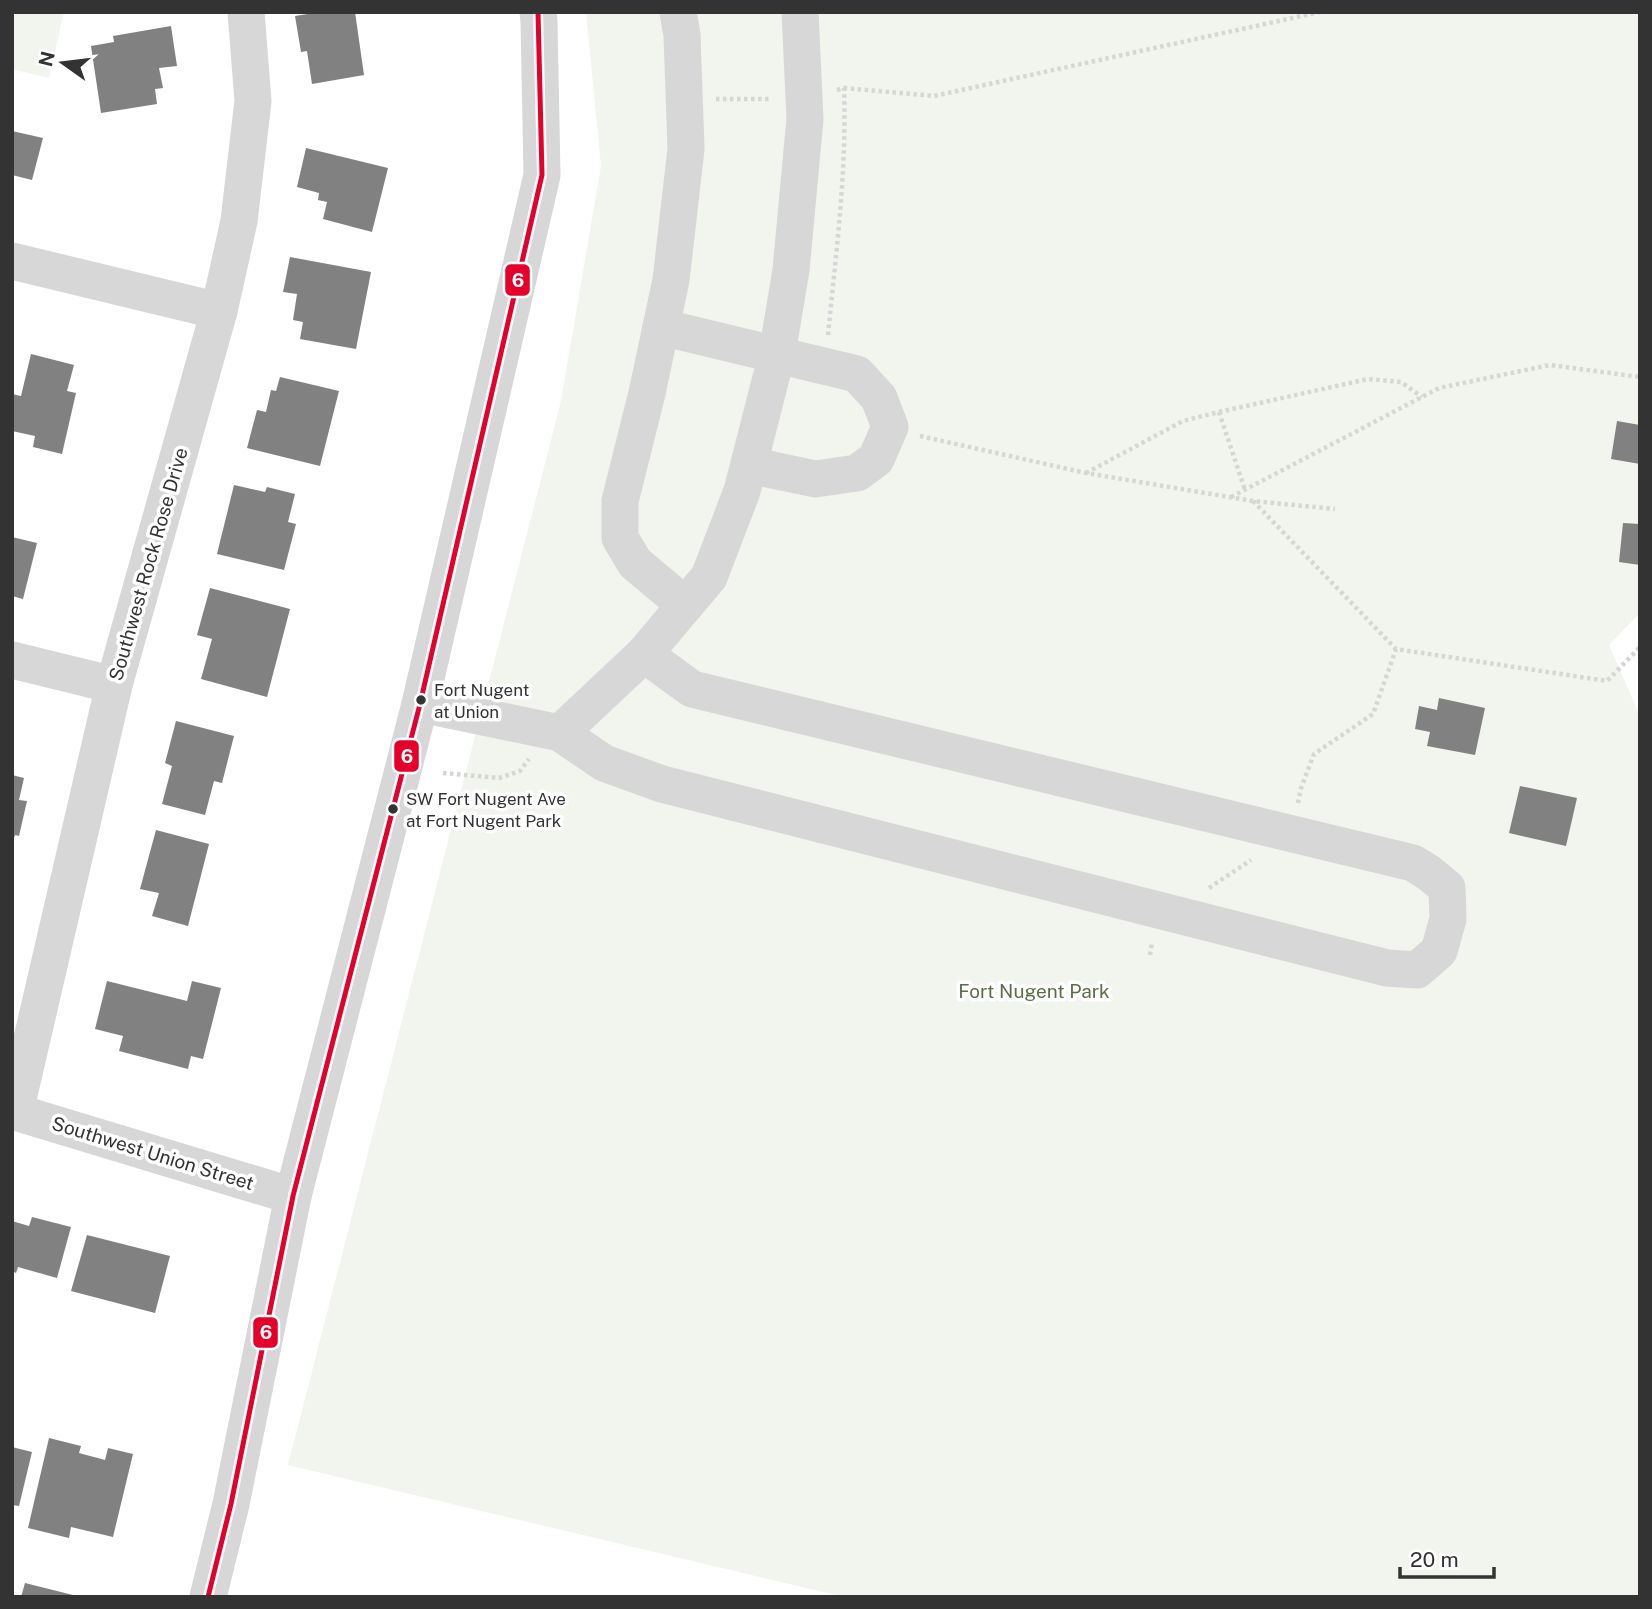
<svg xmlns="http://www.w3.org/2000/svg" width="1652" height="1609" font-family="'Public Sans',sans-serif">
  <rect width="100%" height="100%" fill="#fff"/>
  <!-- green -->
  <g fill="#f1f5ed">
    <polygon points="12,12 64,12 49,78 12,69"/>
    <polygon points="586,12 1640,12 1640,613 1609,645 1640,716 1640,1597 844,1597 288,1465 561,401 601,166"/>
  </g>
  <!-- building -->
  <g fill="#818181">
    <polygon points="320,12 355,12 364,75 312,84 307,51 301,52 295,16"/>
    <polygon points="171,26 177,66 159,68 163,88 155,89 157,104 101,113 91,46 114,42 113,36"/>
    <polygon points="12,131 43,138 32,180 12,175"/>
    <polygon points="306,148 388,168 372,232 323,219 327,202 318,200 319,193 297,187"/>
    <polygon points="290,257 371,272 356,349 300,339 303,322 293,320 297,294 283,292"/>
    <polygon points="31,354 74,365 67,391 76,393 62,454 33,447 35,436 12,431 12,394 21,396"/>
    <polygon points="280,377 339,391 320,466 247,448 257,410 266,412 271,390 276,391"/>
    <polygon points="1617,421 1640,425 1640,464 1611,459"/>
    <polygon points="234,485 265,492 267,487 295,494 288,522 296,524 284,570 217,554"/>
    <polygon points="1623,523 1640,524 1640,565 1619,562"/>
    <polygon points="12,537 37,543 23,599 12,596"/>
    <polygon points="210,588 290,609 267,697 201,679 212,639 197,635"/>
    <polygon points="1439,698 1485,708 1475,755 1427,746 1430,732 1415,729 1419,706 1437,710"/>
    <polygon points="176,721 234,736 222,783 214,781 205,815 162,804 172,766 165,763"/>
    <polygon points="12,775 24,778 19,800 27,801 19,836 15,835 13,841"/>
    <polygon points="1520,786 1577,798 1566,846 1509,833"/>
    <polygon points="156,830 209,844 188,926 152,916 159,893 140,889"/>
    <polygon points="107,981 187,1001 192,981 221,988 203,1059 191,1056 188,1069 119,1051 123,1036 95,1029"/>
    <polygon points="32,1217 71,1227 57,1278 18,1267 16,1273 12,1271 12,1221 29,1226"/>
    <polygon points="87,1235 170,1256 155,1313 71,1291"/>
    <polygon points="49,1438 81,1446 79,1453 105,1460 108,1448 133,1454 113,1537 71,1527 69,1538 28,1528"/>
    <polygon points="12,1447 32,1452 19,1506 12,1505"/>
    <polygon points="25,1583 77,1596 77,1597 21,1597"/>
  </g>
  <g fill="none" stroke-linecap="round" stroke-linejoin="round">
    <!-- path -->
    <g stroke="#d6d6d6" stroke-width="4.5" stroke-dasharray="3.5 3.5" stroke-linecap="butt">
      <polyline points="837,90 844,88 934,96 1320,12"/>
      <polyline points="716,99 770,99"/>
      <path d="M828,335C836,253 847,170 844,88"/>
      <polyline points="1219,412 1245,490"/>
      <polyline points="920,436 1086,473 1253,501 1335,509"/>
      <polyline points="1086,473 1183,421 1219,412 1368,379 1401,382 1422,397"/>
      <polyline points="1231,497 1439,388 1550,365 1640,377"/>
      <polyline points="1253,501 1396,649 1607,681 1640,647"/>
      <polyline points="443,773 499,778 520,771 529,759"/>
      <polyline points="1298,803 1301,788 1314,754 1373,714 1396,649"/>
      <polyline points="1209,888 1251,860"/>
      <polyline points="1150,955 1152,943"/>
    </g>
    <!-- minor -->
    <g stroke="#d7d7d7" stroke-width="37">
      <polyline points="678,12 682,35 686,149 671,280 647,393 620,501 620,538 635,563 685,605"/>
      <polyline points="12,261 219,311"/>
      <polyline points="661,327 857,374 879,398 890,427 876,459 857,473 815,479 749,465"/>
      <polyline points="12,660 114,685"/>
      <polyline points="420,704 560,733 604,763 662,784 1387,968 1417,970 1439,951 1448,919 1447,888 1429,873 1413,863 692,689 644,654 709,577 742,491 777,354 791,270 805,119 800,12"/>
      <polyline points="560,733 644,654"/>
      <polyline points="12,1111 293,1196"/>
      <polyline points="15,1112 114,685 219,311 239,221 253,101 246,12"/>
      <polyline points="208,1597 231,1504 293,1196 420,704 542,175 539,22 538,12"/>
    </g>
    <!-- bus-1 casing -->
    <g stroke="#fff" stroke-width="10">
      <polyline id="bus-1" points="208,1597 231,1504 293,1196 420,704 542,175 538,12"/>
    </g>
    <!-- bus-1 -->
    <use href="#bus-1" stroke="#e4002b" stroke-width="5"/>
  </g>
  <!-- markers -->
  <g fill="#333" stroke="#fff" stroke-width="2.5">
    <circle cx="421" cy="700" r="6"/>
    <circle cx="393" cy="809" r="6"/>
  </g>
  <g text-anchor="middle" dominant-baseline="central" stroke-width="7" stroke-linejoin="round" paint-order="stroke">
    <!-- bus labels -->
    <g font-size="17" fill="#333" stroke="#fff" text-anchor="start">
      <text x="434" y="690">Fort Nugent<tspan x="434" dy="22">at Union</tspan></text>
      <text x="406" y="799">SW Fort Nugent Ave<tspan x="406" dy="22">at Fort Nugent Park</tspan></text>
    </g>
    <!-- street labels -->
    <g font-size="19" fill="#333" stroke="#fff">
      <text transform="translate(148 564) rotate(-74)">Southwest Rock Rose Drive</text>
      <text transform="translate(153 1153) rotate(17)">Southwest Union Street</text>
    </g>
    <!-- park labels -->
    <g font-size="19" fill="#56703f" stroke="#fff">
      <text x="1034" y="991">Fort Nugent Park</text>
    </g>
  </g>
  <g stroke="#fff" stroke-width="2.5">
    <rect x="504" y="263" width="27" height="34" rx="7" fill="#e4002b"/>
    <rect x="393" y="739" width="27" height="34" rx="7" fill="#e4002b"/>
    <rect x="252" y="1316" width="27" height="33" rx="7" fill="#e4002b"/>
  </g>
  <g font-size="19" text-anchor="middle" font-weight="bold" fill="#fff">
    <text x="518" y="287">6</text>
    <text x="407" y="763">6</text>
    <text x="266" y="1339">6</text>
  </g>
  <!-- border -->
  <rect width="1652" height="1609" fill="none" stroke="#333333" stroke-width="28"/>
  <!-- north arrow -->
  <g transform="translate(63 63) rotate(284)" stroke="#ffffff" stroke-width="5" paint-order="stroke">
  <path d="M0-5L12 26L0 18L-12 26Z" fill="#333333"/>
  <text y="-10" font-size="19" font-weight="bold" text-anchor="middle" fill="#333333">N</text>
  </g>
  <!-- scale -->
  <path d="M1400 1567v10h94v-10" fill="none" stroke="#333333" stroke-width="3.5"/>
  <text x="1410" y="1567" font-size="21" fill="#333333" stroke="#ffffff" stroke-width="5" paint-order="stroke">20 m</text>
</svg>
